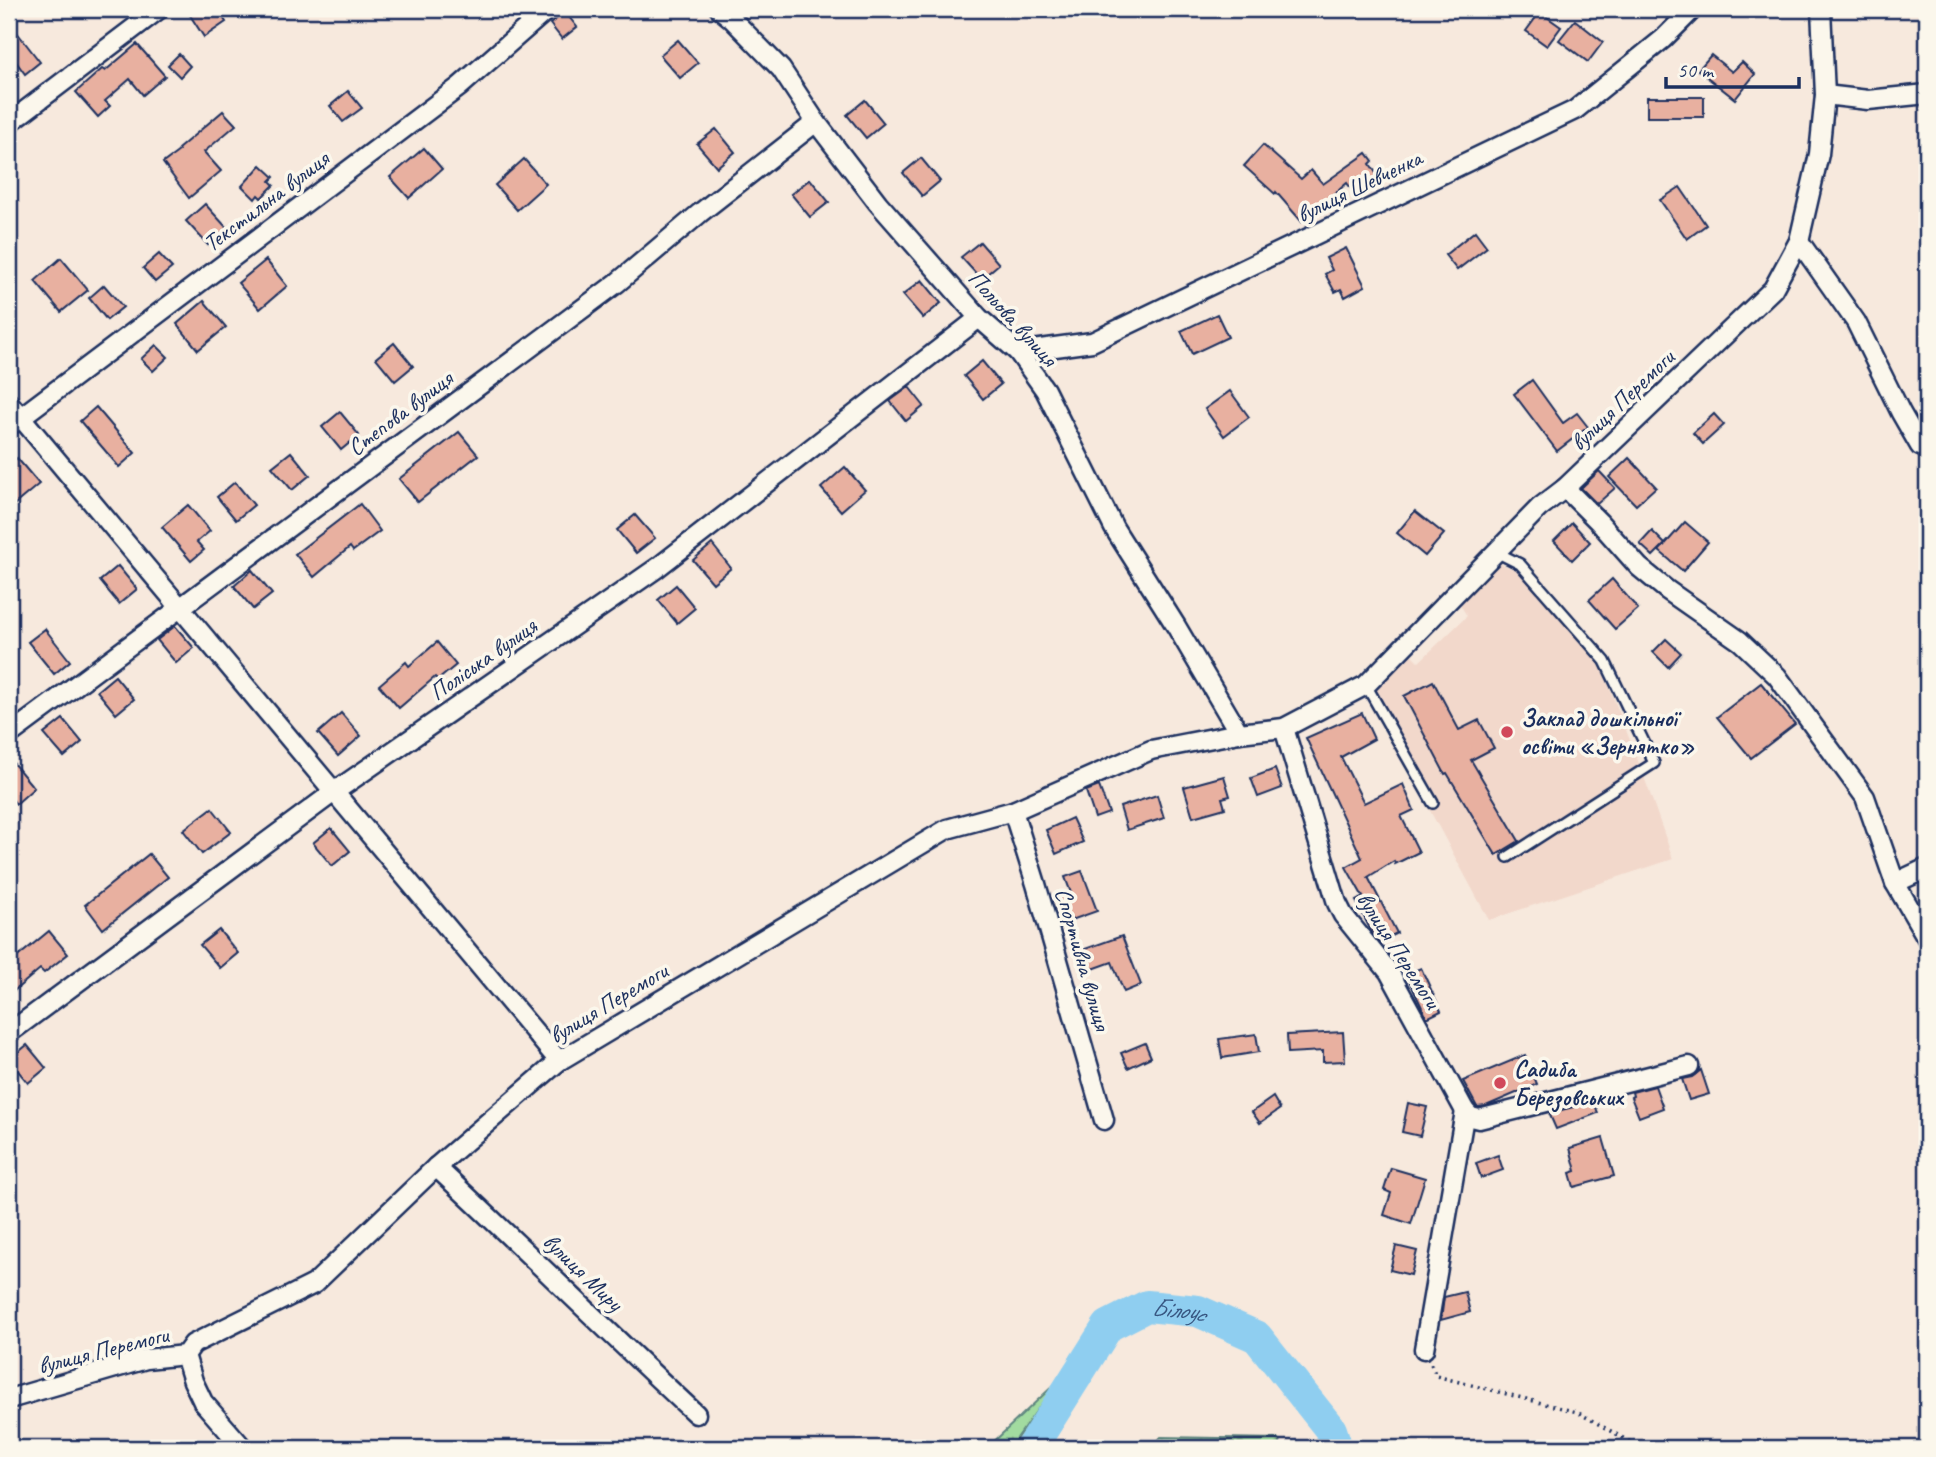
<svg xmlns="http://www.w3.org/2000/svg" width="1936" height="1457" font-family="Caveat,sans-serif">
  <defs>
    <pattern id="forest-firs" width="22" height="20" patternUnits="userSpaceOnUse" patternTransform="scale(1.75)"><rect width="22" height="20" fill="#a2dba0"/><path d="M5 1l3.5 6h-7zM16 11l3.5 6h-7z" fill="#8bbc8c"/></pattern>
  </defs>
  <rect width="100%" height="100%" fill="#f7e9dd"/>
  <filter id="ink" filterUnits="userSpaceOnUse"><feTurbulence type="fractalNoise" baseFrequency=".0143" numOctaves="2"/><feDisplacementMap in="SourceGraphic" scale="14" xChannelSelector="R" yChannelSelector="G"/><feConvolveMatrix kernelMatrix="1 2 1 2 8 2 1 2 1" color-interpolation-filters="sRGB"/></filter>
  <g filter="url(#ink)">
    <!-- built -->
    <polygon fill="#f2d8cb" points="1498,563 1517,570 1601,666 1642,771 1673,859 1489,920 1367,694 1408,651 1419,662 1467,616 1458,601"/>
    <!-- forest -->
    <g fill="url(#forest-firs)" stroke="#5e857f" stroke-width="2">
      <polygon points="1057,1382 1010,1448 987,1448"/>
      <polygon points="1161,1437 1278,1439 1283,1448 1151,1448"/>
    </g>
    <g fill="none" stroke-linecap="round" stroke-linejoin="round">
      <!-- river -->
      <path stroke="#8fcef0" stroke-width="32" id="s1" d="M1031,1448L1108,1326L1147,1306L1198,1311L1257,1337L1331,1430L1337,1448"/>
    </g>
    <!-- building -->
    <g fill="#e8b0a0" stroke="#1b2f5e" stroke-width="2">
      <polygon points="186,9 217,9 226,22 204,37"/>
      <polygon points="565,12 577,27 562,39 550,24"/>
      <polygon points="1540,12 1561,27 1547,46 1526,31"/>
      <polygon points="1575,20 1603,42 1588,62 1559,40"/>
      <polygon points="9,22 40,62 25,74 9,52"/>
      <polygon points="678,40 698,63 680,78 660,55"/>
      <polygon points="137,44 165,76 143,95 130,79 105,101 110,106 98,117 76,92 102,69 105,71"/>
      <polygon points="179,54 190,66 180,77 168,65"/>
      <polygon points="1711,55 1732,72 1742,62 1755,74 1735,99 1698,70"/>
      <polygon points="348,91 362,108 343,122 330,106"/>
      <rect x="1647" y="97" width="57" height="20"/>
      <polygon points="865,100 884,123 866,138 847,115"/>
      <polygon points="223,111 236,125 204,152 221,171 189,198 163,163 179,151 178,149"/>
      <polygon points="716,129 735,152 717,167 697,144"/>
      <polygon points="1263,145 1301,179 1311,170 1323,184 1367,153 1373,161 1370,164 1382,182 1358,198 1347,183 1302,222 1276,192 1275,194 1244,166"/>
      <polygon points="424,148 442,169 409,198 390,177"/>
      <polygon points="921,158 940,181 922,196 903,173"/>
      <polygon points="524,159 546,184 517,210 495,185"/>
      <polygon points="261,165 274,177 270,181 274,185 261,198 258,195 255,199 242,186"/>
      <polygon points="810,179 829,202 810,217 791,194"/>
      <polygon points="1680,187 1706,225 1687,239 1660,200"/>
      <polygon points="205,204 227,228 208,245 186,221"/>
      <polygon points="1475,231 1487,247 1457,270 1445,255"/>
      <polygon points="980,242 999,264 981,279 961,257"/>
      <polygon points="1346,248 1365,286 1345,297 1341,289 1335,292 1325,274 1332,270 1326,258"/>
      <polygon points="159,254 172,268 155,282 143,268"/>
      <polygon points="61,258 88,290 61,312 35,281"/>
      <polygon points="266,260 287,286 260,309 238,283"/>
      <polygon points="922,280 941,303 923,318 903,295"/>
      <polygon points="104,285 123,307 107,320 89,298"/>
      <polygon points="204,301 226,327 198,350 177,324"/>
      <polygon points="1217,314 1228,337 1192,354 1181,331"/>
      <polygon points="394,343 413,366 395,381 376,358"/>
      <polygon points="156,345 168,357 153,371 141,359"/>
      <polygon points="982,361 1001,384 983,399 964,376"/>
      <polygon points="1532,380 1563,423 1577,413 1588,427 1557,451 1514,394"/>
      <polygon points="909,387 924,406 906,421 890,401"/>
      <polygon points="1230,391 1249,417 1224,436 1205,409"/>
      <polygon points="96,407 135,453 119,467 80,421"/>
      <polygon points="340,412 359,435 341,450 322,427"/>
      <polygon points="1714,414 1724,425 1703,444 1693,433"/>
      <polygon points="459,432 478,455 418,502 399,479"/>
      <polygon points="291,452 310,475 292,490 272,467"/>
      <polygon points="17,458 39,484 9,509 9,465"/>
      <polygon points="1629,458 1656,487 1636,505 1609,477"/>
      <polygon points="845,467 865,490 841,511 821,488"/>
      <polygon points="1599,471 1615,488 1597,504 1581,488"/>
      <polygon points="235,482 254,505 236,520 217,497"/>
      <polygon points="360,504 380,531 353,551 350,547 314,577 295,554"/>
      <polygon points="188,505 210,531 197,542 204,550 191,561 162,527"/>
      <polygon points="1415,511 1444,534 1425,556 1397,533"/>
      <polygon points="635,515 655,538 636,553 617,530"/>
      <polygon points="1685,522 1708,542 1683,571 1659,551"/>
      <polygon points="1572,523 1590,542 1572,560 1554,541"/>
      <polygon points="1652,531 1665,544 1653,556 1640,544"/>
      <polygon points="712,544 731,568 713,583 693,560"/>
      <polygon points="118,566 137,589 119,604 100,581"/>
      <polygon points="252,570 272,594 253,609 234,586"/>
      <polygon points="1612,579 1638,609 1615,629 1589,600"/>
      <polygon points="676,585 695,608 677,623 658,600"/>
      <polygon points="175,626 194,648 176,663 157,640"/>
      <polygon points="45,629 70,661 54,674 28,642"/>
      <polygon points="1666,639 1681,653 1668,667 1653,652"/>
      <polygon points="437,642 456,665 438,680 435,677 399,708 379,685 406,662 409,666"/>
      <polygon points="115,676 134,699 116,714 97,691"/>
      <polygon points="1433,681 1459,730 1479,720 1494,748 1471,760 1519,841 1496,855 1447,773 1445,774 1404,696"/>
      <polygon points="1761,683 1795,724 1751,758 1717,717"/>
      <polygon points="341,713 361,736 338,756 318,733"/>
      <polygon points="1362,713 1374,739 1341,757 1364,803 1403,784 1414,810 1401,816 1419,852 1395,864 1394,861 1368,877 1397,933 1379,942 1372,933 1356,901 1363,897 1346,867 1362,858 1306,738"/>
      <polygon points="63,719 82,742 64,757 44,734"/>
      <polygon points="9,758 34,788 16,804 9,795"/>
      <polygon points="1275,769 1282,788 1258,797 1251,778"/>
      <polygon points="1224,776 1230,796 1222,798 1225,808 1193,817 1184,787"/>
      <polygon points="1099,786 1109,813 1095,818 1086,791"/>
      <polygon points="1157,795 1164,818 1127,830 1120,807"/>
      <polygon points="212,808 231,832 202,854 183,830"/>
      <polygon points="1072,818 1083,842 1056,854 1046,830"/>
      <polygon points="331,828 350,851 332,866 313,843"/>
      <polygon points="149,854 168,877 103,929 85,905"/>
      <polygon points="1082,871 1097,911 1066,922 1058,898 1071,893 1065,877"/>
      <polygon points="219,930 238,953 220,968 200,945"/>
      <polygon points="49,931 68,954 44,973 40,969 9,995 9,964"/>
      <polygon points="1122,936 1141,985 1124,992 1112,962 1090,970 1082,950"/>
      <polygon points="1421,968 1441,1011 1427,1018 1406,974"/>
      <polygon points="1343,1032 1345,1061 1323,1062 1323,1051 1288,1053 1287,1035"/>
      <polygon points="1256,1034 1259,1052 1222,1058 1219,1039"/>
      <polygon points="1145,1043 1151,1057 1128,1068 1121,1053"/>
      <polygon points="27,1045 46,1068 28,1083 9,1060"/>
      <polygon points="1525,1055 1537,1084 1486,1106 1477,1107 1463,1081"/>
      <polygon points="1701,1070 1709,1094 1689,1100 1682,1079 1692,1077"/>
      <polygon points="1655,1086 1663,1108 1639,1117 1631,1097 1633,1096 1632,1092"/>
      <polygon points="1273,1097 1280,1109 1260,1123 1252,1112"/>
      <polygon points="1594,1102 1598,1113 1556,1129 1549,1113"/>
      <polygon points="1408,1103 1427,1107 1420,1136 1402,1132"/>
      <polygon points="1603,1138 1614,1176 1574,1187 1570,1173 1576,1171 1570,1148"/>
      <polygon points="1498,1155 1503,1170 1481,1178 1476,1163"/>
      <polygon points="1391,1168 1425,1178 1411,1224 1384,1215 1391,1193 1384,1190"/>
      <polygon points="1396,1246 1417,1251 1411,1275 1390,1270"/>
      <polygon points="1465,1292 1470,1312 1441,1320 1444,1297"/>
    </g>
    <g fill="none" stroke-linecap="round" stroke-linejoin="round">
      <!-- lane casing -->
      <g stroke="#1b2f5e" stroke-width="14">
        <g id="lane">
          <polyline points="1496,552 1520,564 1605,661 1654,763 1508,857"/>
          <polyline points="1366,685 1433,803"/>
        </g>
      </g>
      <!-- street casing -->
      <g stroke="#1b2f5e" stroke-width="23">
        <g id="street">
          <polyline points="720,9 732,19 781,69 816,122 878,203 979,318 1018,352 1045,390 1114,528 1176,626 1239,733"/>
          <polyline points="1825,95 1868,100 1927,94"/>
          <polyline points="9,123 159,9"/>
          <polyline points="1799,241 1856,322 1901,413 1920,446 1927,449"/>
          <polyline points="1018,352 1092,342 1575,110 1663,39 1693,9"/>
          <polyline points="9,403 559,1061"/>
          <polyline points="9,426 459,87 548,9"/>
          <polyline points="1565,488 1599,522 1639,567 1667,590 1740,641 1777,676 1865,797 1895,883 1927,938"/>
          <polyline points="1284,728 1337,903 1343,915 1389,972 1465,1111"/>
          <polyline points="9,735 617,283 700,213 816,122"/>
          <polyline points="1013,811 1036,884 1104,1120"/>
          <polyline points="1895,883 1927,868"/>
          <polyline points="9,1033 334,792 657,568 979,318"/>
          <path d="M436,1167C523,1248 608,1332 696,1414"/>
          <polyline points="1424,1349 1465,1111 1471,1117 1479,1119 1689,1066"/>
          <polyline points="185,1355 193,1381 203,1402 243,1448"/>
          <polyline points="9,1399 146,1359 185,1355 193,1344 314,1284 436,1167 559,1061 947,829 1013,811 1151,750 1239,733 1284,728 1366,685 1539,508 1565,488 1773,289 1799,241 1819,154 1825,95 1821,9"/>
        </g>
      </g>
      <!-- path -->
      <polyline stroke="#1b2f5e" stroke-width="3.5" stroke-dasharray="2 5" stroke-linecap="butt" points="1431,1364 1436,1376 1577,1412 1641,1448"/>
      <!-- lane -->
      <use href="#lane" stroke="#fbf7ec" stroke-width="9"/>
      <!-- street -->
      <use href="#street" stroke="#fbf7ec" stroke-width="18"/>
    </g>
  </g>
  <!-- markers -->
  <g fill="#d1495b" stroke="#fbf7ec" stroke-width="2.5">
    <circle cx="1507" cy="732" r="7"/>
    <circle cx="1500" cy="1083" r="7"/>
  </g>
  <g text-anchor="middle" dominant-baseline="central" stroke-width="7" stroke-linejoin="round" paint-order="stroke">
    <!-- street labels -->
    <g font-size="24" fill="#1b2f5e" stroke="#fbf7ec">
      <text transform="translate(1359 186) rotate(-26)">вулиця Шевченка</text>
      <text transform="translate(266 201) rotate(-37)">Текстильна вулиця</text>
      <text transform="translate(1013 318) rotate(48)">Польова вулиця</text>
      <text transform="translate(1622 400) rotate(-44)">вулиця Перемоги</text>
      <text transform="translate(400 413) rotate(-37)">Степова вулиця</text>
      <text transform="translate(483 659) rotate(-35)">Поліська вулиця</text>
      <text transform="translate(1399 950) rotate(57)">вулиця Перемоги</text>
      <text transform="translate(1083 959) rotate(74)">Спортивна вулиця</text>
      <text transform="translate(608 1003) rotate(-31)">вулиця Перемоги</text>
      <text transform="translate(583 1272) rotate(44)">вулиця Миру</text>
      <text transform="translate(103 1350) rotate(-14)">вулиця Перемоги</text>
    </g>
    <!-- poi labels -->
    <g font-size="24" font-weight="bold" fill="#1b2f5e" stroke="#fbf7ec" text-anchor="start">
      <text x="1521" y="718">Заклад дошкільної<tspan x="1521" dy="28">освіти «Зернятко»</tspan></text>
      <text x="1514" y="1069">Садиба<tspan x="1514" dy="28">Березовських</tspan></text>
    </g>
    <!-- water labels -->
    <g font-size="26" font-style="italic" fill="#385782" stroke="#fbf7ec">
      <text stroke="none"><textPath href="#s1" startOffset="220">Білоус</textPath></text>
    </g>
  </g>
  <!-- margin -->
  <rect width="1936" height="1457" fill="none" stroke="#fbf7ec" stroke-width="35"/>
  <rect x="18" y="18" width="1901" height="1422" fill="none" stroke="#1b2f5e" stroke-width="2.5" filter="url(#ink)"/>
  <!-- scale -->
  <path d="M1666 77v10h133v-10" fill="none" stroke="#1b2f5e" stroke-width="3.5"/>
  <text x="1677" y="77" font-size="21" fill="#1b2f5e" stroke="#fbf7ec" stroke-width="5" paint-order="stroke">50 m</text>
</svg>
